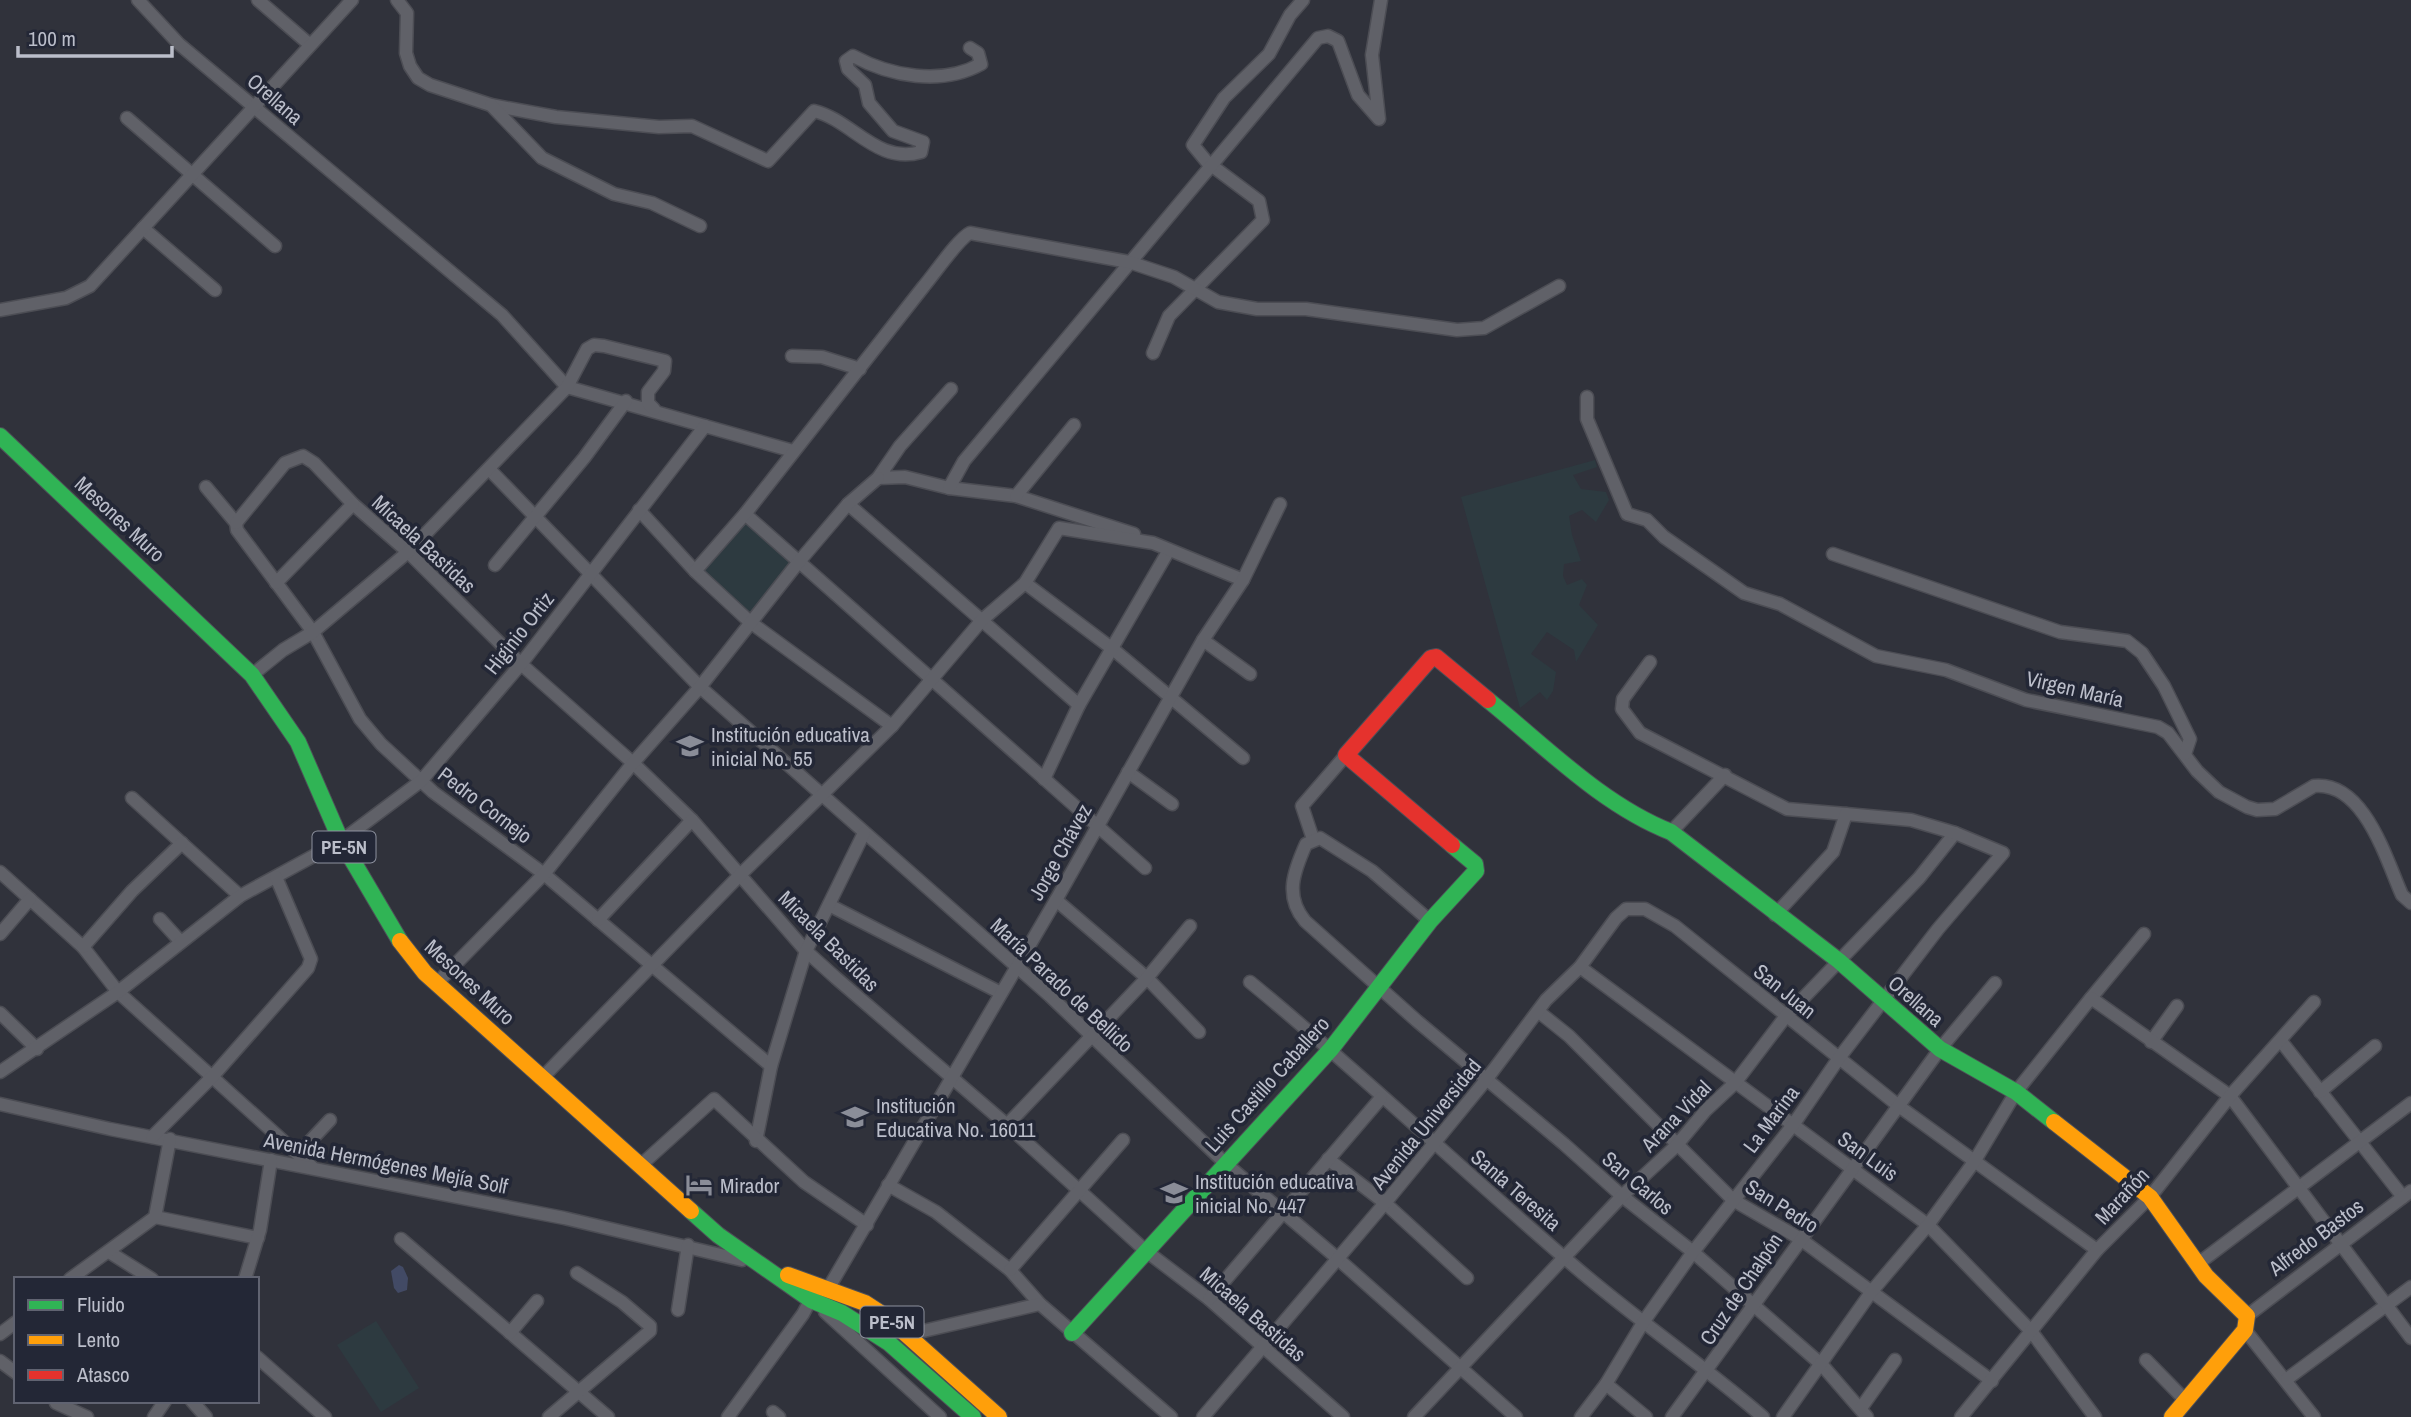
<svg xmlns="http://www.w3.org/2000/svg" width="2411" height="1417" font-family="'Archivo Narrow',sans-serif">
  <rect width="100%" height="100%" fill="#30323b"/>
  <!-- green -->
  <g fill="#2d3a40">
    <polygon points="1595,460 1597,467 1573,475 1581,489 1606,492 1609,500 1596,522 1582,510 1569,516 1572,535 1581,561 1564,564 1563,576 1567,585 1582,579 1587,585 1579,605 1598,625 1576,662 1574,650 1547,632 1531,654 1556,672 1553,691 1547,700 1540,692 1520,708 1461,497"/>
    <polygon points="745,514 797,564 750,622 695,571"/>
    <polygon points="376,1321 419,1388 381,1412 337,1345"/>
  </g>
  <!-- water -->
  <polygon fill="#424a65" points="399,1265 403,1267 408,1278 407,1290 398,1293 394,1288 391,1271"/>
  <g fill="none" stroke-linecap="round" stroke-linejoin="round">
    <!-- street casing -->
    <g stroke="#4c4d54" stroke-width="15">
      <g id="street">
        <polyline points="138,0 179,44 502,315 567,387 793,451"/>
        <polyline points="258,0 309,44"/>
        <path d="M397,0L407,13L406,53L410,66L418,78L430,85L491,105L556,117L659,127L692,126L768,161L814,111C852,120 877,165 921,152L923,142L893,131L869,103L865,85L848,69L846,61L853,56C890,76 941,86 981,64L978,53L970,48"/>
        <polyline points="491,105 542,158 614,194 652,203 700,226"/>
        <polyline points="127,118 275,246"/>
        <polyline points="143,228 215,290"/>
        <polyline points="0,310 66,298 90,286 352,0"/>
        <polyline points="1153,353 1169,316 1263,220 1259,201 1207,162 1193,145 1224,98 1269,54 1290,15 1303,0"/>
        <polyline points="792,356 822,357 860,369"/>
        <polyline points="951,389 900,446 878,478 905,477 949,488 1016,496 1134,534"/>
        <path d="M1587,397V419L1627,514L1647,520L1664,537L1744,593L1780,604L1876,656L1946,670L2026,700L2158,727L2168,733L2197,771L2219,792L2247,807L2257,810L2275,809L2314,786C2364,781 2386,859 2402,895L2411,903"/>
        <polyline points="490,470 700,687 1050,996 1225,1163 1337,1258 1516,1417"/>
        <polyline points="206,487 236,523 237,530 313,632 360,719 381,744 433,792 544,874 771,1066"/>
        <polyline points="949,488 964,461 1318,38 1328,36 1338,41 1358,95 1379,119 1372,55 1381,0"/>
        <polyline points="1016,496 1074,425"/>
        <polyline points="848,504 1079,705"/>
        <polyline points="639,510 695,571 750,622 892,726"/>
        <polyline points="745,514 1145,868"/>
        <polyline points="236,523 285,463 303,456 314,463 353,504 408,552 521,664 633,763 692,820 806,951 836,978 1007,1125 1146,1251 1209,1299 1343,1417"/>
        <polyline points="1833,554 2060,632 2127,641 2142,653 2164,686 2190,739 2185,754"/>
        <polyline points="495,565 584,458 626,401"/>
        <path d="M695,571L745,514L924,286C935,273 959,238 970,233L1129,262L1174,277L1218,302L1257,309H1306L1457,330L1484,328L1559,286"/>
        <polyline points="276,583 353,504"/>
        <polyline points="1025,583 1114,650 1243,758"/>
        <polyline points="1203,640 1250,674"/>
        <polyline points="1650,662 1623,699 1622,709 1640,733 1787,809 1846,814"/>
        <polyline points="252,675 283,650 313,632 408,552 567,387 587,349 594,345 604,346 665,361 664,371 648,392 648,403 654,409"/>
        <polyline points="1128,772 1172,804"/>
        <polyline points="1044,779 1079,705 1169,550"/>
        <polyline points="132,798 240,896"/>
        <polyline points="1671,832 1725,775"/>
        <polyline points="1313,839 1302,806 1346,755"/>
        <polyline points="0,872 83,947 118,992 312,1167"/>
        <polyline points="1056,900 1147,978 1199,1032"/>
        <polyline points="829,905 1001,993"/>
        <polyline points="160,919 180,941"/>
        <polyline points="598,920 692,820"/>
        <path d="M1430,921L1372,871L1320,838L1306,844C1294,871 1284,896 1305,921L1417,1021L1564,1144L1622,1196L1693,1252L1822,1365L1867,1417"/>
        <polyline points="0,934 30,899"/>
        <polyline points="83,947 132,891 182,843"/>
        <polyline points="1580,967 1928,1225 2031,1331 2095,1417"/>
        <path d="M1250,982C1361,1073 1464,1172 1573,1265C1634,1318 1702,1364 1763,1417"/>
        <polyline points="437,983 544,874 633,763 700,687 797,564 848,504 878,478"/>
        <polyline points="2091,998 2144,934"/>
        <polyline points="1539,1012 1569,1036 1733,1200 1799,1238 1992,1381"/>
        <polyline points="0,1013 37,1049"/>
        <polyline points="2281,1041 2403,1197"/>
        <polyline points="2151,1042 2177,1006"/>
        <polyline points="0,1072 118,992 240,896 341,841 421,781 521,664 705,426"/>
        <polyline points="543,1077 740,875 892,726 982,620 1025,583 1059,528 1153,543 1243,580"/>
        <polyline points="2320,1092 2375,1046"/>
        <polyline points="0,1104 110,1129 564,1218 742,1260"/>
        <polyline points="1007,1125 1147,978 1190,926"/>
        <polyline points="152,1137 212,1077 308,968 311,959 276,877"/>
        <polyline points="756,1141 771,1066 806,951 864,833"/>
        <polyline points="298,1154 330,1120"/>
        <polyline points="1328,1159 1385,1203 1467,1278"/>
        <polyline points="642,1164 714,1099 804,1182 867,1225"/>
        <polyline points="888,1185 936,1212 1010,1270 1040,1304 1171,1417"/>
        <polyline points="155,1217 258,1238"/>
        <polyline points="401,1239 608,1417"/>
        <polyline points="109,1252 152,1279"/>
        <polyline points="2199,1263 2411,1103"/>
        <polyline points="1010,1270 1123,1140"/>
        <polyline points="70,1279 155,1217 170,1139"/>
        <polyline points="245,1279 260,1230 271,1160"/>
        <polyline points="828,1289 1056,900 1203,640 1243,580 1280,504"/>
        <polyline points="1209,1299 1381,1098"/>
        <polyline points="678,1310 688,1245"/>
        <polyline points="825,1312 940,1417"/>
        <polyline points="2247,1316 2411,1191"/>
        <polyline points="2245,1330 2314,1417"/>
        <polyline points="510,1333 537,1301"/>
        <polyline points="0,1334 16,1322"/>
        <polyline points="906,1335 1040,1304"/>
        <polyline points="257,1357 325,1417"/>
        <polyline points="2146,1360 2186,1401"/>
        <polyline points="0,1361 16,1373"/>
        <polyline points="2287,1379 2411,1287"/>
        <polyline points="1606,1384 1646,1417"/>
        <polyline points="192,1401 206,1417"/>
        <polyline points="56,1403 87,1417"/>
        <polyline points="1861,1408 1895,1360"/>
        <polyline points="773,1412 779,1417"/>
        <polyline points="154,1417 165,1401"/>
        <polyline points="549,1417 650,1331 650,1326 622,1302 577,1273"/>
        <polyline points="728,1417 803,1314 813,1295"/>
        <polyline points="1203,1417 1385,1203 1486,1080 1546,1000 1580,967 1616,918 1626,909 1645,909 1675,926 1900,1107 2097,1250"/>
        <polyline points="1414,1417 1622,1196 1676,1146 1706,1110 1735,1083 1786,1016 1919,878 1955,833"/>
        <polyline points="1581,1417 1606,1384 1644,1321 1693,1252 1793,1125 1839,1058 1938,929 2003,853 1955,833 1911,820 1846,814 1833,852 1775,915"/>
        <polyline points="1672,1417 1940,1049 1995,983"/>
        <polyline points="1783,1417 1872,1291 1928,1225 1974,1162 2016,1092 2091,998 2230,1096 2411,1338"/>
        <polyline points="1961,1417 2097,1250 2150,1197 2230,1096 2314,1002"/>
      </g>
    </g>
    <!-- fast casing -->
    <g stroke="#4d4f57" stroke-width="18">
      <g id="fast">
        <polyline points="0,436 252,675 298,742 341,841 400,941"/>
        <path d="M1488,700C1545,746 1602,805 1671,832L1839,961L1940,1049L2016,1092L2054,1122"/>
        <polyline points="691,1211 718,1235 811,1300 842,1313 889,1343 973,1417"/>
        <polyline points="1072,1333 1331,1049 1430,921 1476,871 1475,864 1452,845"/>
      </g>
    </g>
    <!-- slow casing -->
    <g stroke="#4d4f57" stroke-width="18">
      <g id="slow">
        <polyline points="400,941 425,973 691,1211"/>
        <polyline points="2054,1122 2150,1197 2206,1276 2247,1316 2245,1330 2172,1417"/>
        <polyline points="788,1275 865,1303 888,1318 999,1417"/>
      </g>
    </g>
    <!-- jam casing -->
    <g stroke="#4d4f57" stroke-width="18">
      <polyline id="jam" points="1452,845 1346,755 1431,658 1436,657 1488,700"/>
    </g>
    <!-- street -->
    <use href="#street" stroke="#606168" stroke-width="12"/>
    <!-- fast -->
    <use href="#fast" stroke="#30b455" stroke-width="16"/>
    <!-- slow -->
    <use href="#slow" stroke="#ff9f0a" stroke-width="16"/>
    <!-- jam -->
    <use href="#jam" stroke="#e5322d" stroke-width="16"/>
  </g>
  <!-- icons -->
  <defs>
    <g id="school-bare" transform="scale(2.1)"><path d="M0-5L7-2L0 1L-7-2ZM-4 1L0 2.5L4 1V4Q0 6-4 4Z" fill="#8a8d98" stroke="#232736" stroke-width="2.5" paint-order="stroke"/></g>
    <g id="hotel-bare" transform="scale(2.1)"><path d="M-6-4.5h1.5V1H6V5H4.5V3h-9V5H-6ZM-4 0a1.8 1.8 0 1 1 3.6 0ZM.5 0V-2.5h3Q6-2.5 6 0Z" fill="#8a8d98" stroke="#232736" stroke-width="2.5" paint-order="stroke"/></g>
  </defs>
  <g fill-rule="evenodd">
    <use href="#school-bare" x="690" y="746"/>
    <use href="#school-bare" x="855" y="1117"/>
    <use href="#hotel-bare" x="699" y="1185"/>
    <use href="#school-bare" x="1174" y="1193"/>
  </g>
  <g text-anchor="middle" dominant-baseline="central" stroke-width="7" stroke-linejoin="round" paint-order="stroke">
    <!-- shield labels -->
    <g fill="#232736" stroke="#8d919e" stroke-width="2">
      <rect x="312.5" y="831.5" width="63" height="31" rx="5"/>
      <rect x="860.5" y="1306.5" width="63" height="31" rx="5"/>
    </g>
    <g font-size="19" font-weight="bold" fill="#bbbeca">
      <text x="344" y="847">PE-5N</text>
      <text x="892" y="1322">PE-5N</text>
    </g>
    <!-- street labels -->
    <g font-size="21" fill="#bbbeca" stroke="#232736">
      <text transform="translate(275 99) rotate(41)">Orellana</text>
      <text transform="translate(120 519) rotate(43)">Mesones Muro</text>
      <text transform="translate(424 544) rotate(43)">Micaela Bastidas</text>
      <text transform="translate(519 633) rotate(-52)">Higinio Ortiz</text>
      <text transform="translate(2075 689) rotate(13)">Virgen María</text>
      <text transform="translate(485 805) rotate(37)">Pedro Cornejo</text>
      <text transform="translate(1060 852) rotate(-61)">Jorge Chávez</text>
      <text transform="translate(829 941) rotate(45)">Micaela Bastidas</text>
      <text transform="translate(470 982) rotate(43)">Mesones Muro</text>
      <text transform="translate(1062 985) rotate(43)">María Parado de Bellido</text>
      <text transform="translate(1785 991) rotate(39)">San Juan</text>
      <text transform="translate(1916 1001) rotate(41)">Orellana</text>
      <text transform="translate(1267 1084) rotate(-48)">Luis Castillo Caballero</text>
      <text transform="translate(1676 1116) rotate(-46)">Arana Vidal</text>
      <text transform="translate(1771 1119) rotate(-53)">La Marina</text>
      <text transform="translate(1426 1124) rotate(-51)">Avenida Universidad</text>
      <text transform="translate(1868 1156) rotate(36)">San Luis</text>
      <text transform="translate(386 1163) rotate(11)">Avenida Hermógenes Mejía Solf</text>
      <text transform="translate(1638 1183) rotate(40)">San Carlos</text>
      <text transform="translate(1516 1190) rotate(41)">Santa Teresita</text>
      <text transform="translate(2122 1196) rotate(-47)">Marañón</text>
      <text transform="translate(1782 1206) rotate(32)">San Pedro</text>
      <text transform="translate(2316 1237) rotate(-37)">Alfredo Bastos</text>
      <text transform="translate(1741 1289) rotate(-56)">Cruz de Chalpón</text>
      <text transform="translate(1253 1314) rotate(41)">Micaela Bastidas</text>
    </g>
    <!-- poi labels -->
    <g font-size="21" fill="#bbbeca" stroke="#232736" text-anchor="start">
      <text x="711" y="734">Institución educativa<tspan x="711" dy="24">inicial No. 55</tspan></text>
      <text x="876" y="1105">Institución<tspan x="876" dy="24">Educativa No. 16011</tspan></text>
      <text x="1195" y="1181">Institución educativa<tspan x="1195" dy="24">inicial No. 447</tspan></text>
      <text x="720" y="1185">Mirador</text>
    </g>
  </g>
  <!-- legend -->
  <rect x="14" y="1277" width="245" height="126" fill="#232736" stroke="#606371" stroke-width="2"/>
  <rect x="28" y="1300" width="35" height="10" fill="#30b455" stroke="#606371" stroke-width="2"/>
  <text x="77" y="1312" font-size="21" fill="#bbbeca">Fluido</text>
  <rect x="28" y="1335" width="35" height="10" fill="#ff9f0a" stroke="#606371" stroke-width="2"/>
  <text x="77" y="1347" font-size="21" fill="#bbbeca">Lento</text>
  <rect x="28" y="1370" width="35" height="10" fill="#e5322d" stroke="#606371" stroke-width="2"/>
  <text x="77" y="1382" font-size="21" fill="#bbbeca">Atasco</text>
  <!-- scale -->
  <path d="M18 46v10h154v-10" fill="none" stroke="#bbbeca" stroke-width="3.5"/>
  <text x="28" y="46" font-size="21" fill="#bbbeca" stroke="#232736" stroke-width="5" paint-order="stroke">100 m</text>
</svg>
